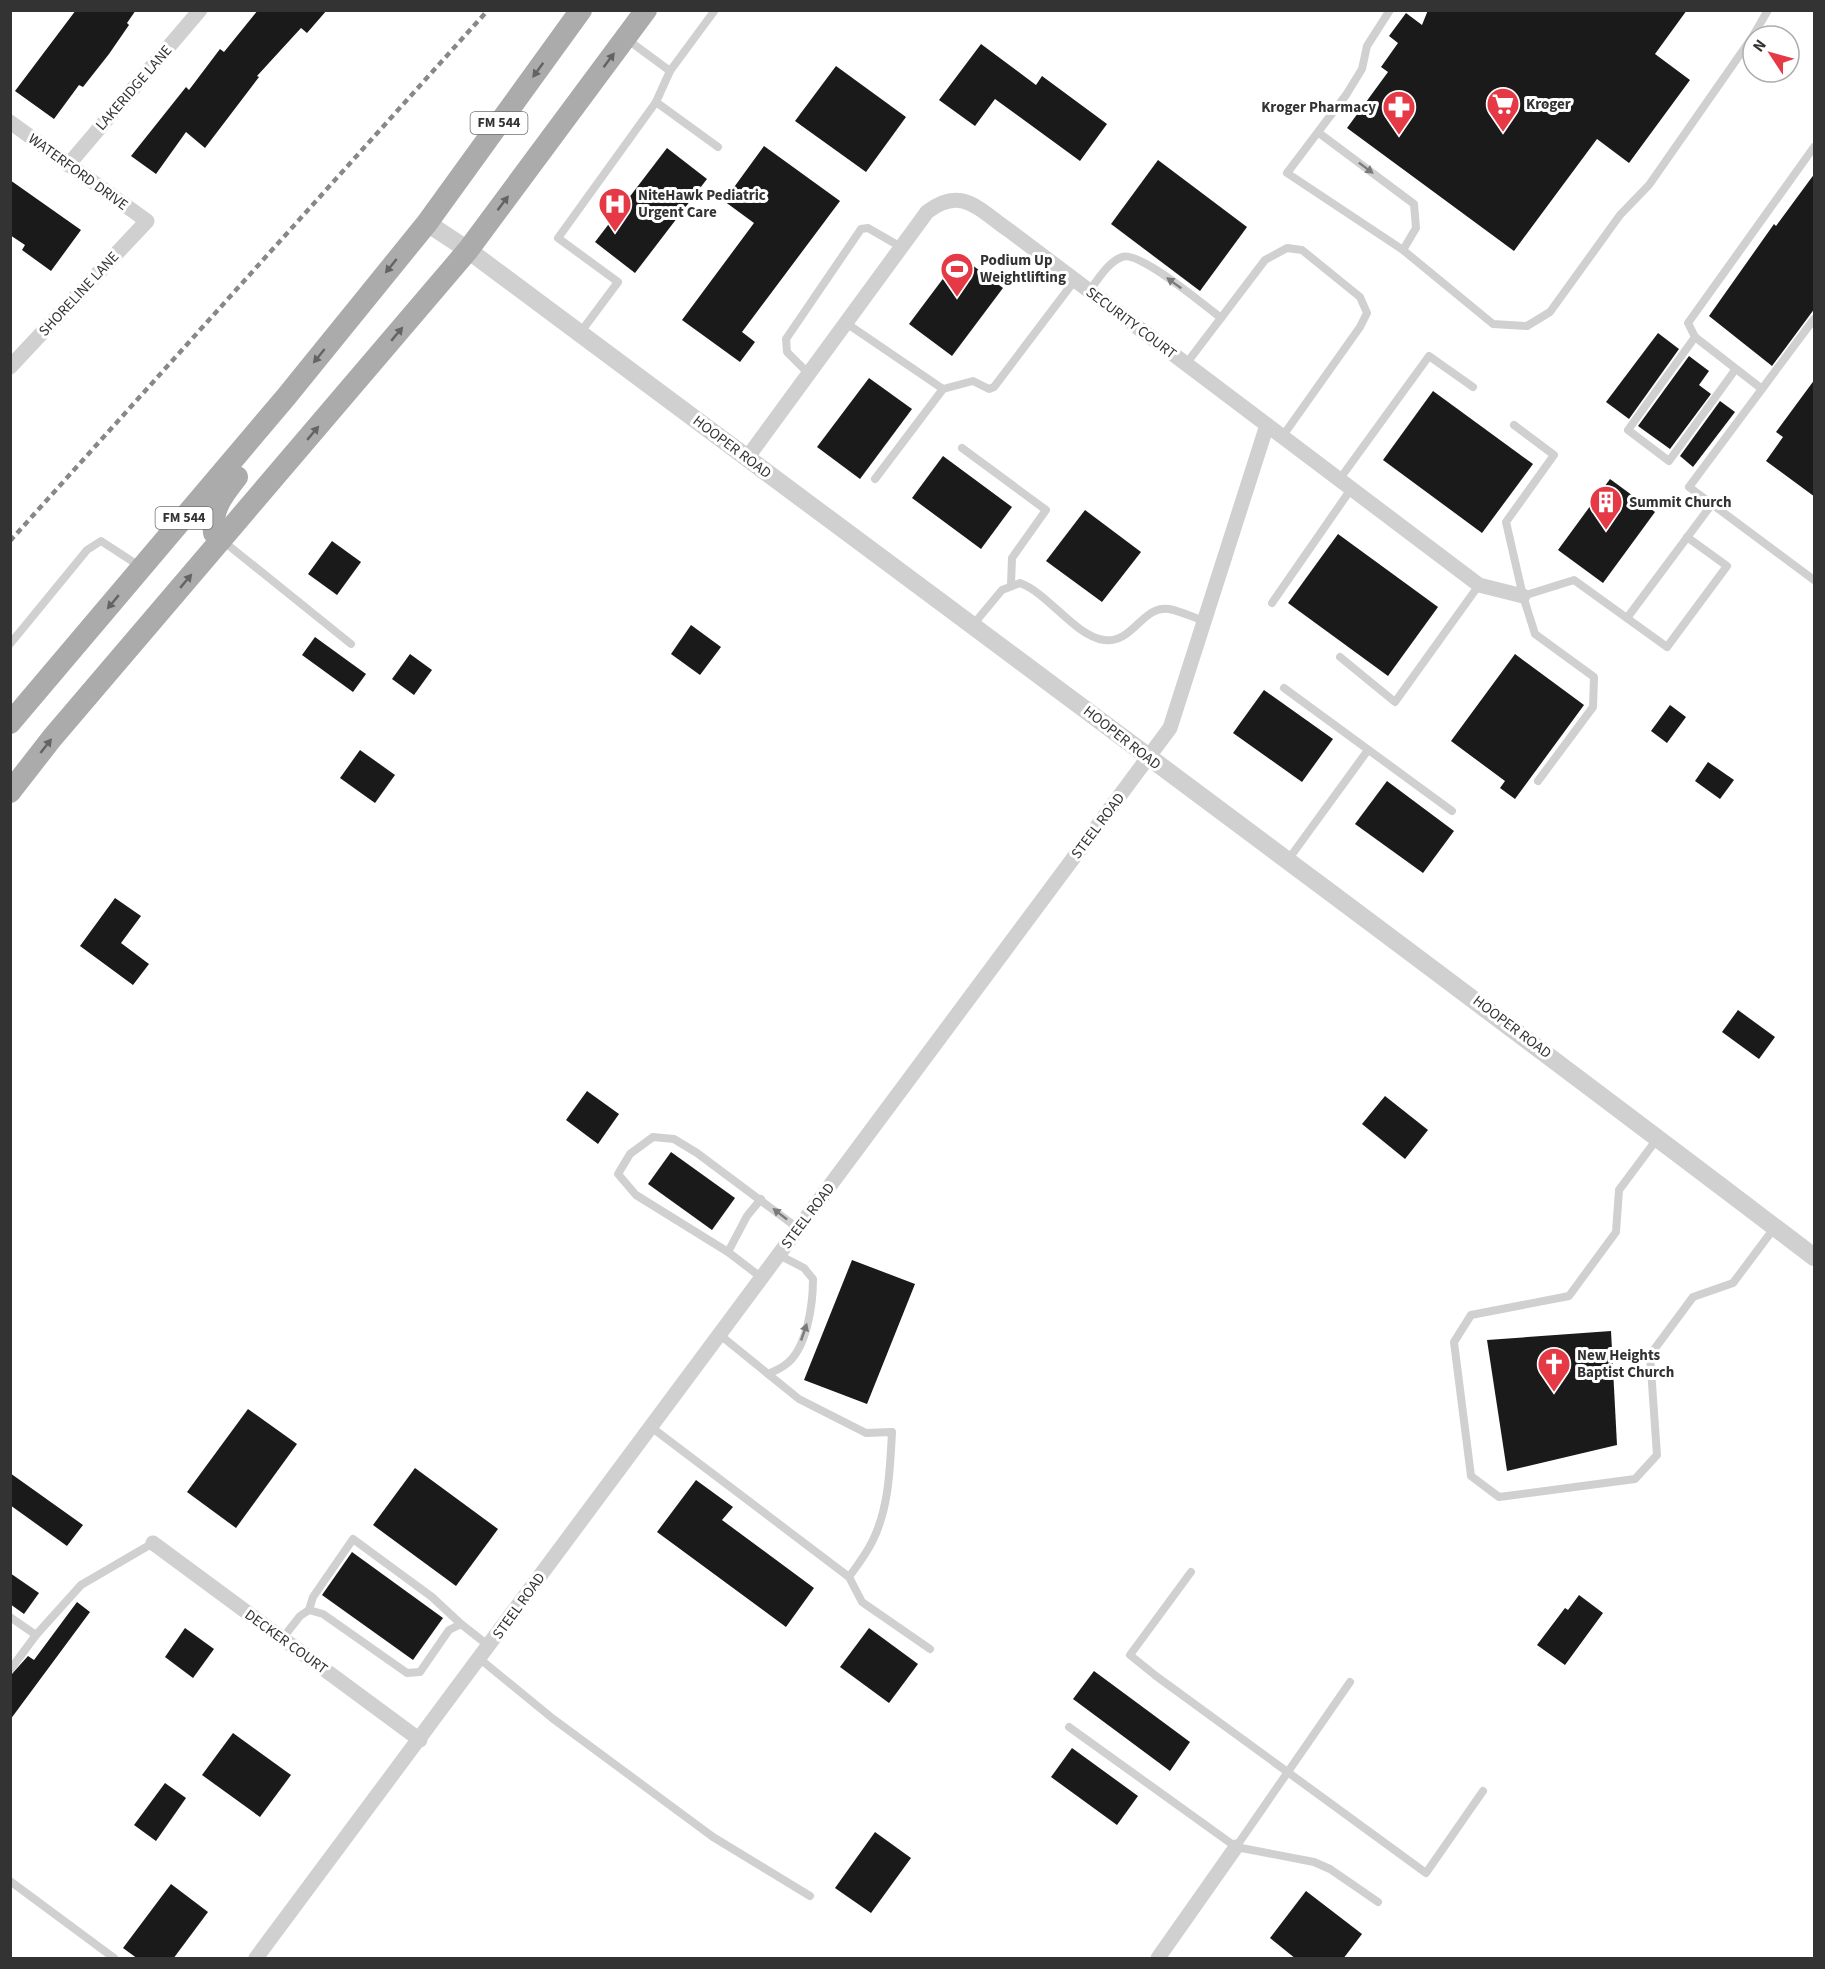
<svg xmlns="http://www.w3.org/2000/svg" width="1825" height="1969" font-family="'Source Sans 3',sans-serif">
  <rect width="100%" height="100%" fill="#fff"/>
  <!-- building -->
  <g fill="#1a1a1a">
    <polygon points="76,10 136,10 127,23 129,25 109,54 83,87 79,85 54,119 15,91"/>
    <polygon points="258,10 327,10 307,33 301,28 257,76 259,77 205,148 186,132 156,174 131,156 186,87 189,90 220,49 224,52"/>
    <polygon points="1428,10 1687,10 1655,54 1690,80 1629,163 1597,139 1514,251 1347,128 1388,72 1381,67 1398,43 1389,36 1406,13 1422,25"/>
    <polygon points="981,44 1036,85 1042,76 1107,124 1080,161 995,99 975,126 939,100"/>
    <polygon points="836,66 906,117 866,172 795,121"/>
    <polygon points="764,146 840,201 742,332 755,342 740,362 682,320 754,223 724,201"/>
    <polygon points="667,148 707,179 635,273 595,242"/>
    <polygon points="1158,160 1247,227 1200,291 1111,224"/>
    <polygon points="1815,173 1815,308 1772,366 1709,316 1774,224 1776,226"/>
    <polygon points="10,180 81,230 51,271 22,250 25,245 10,235"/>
    <polygon points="960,256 1003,288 952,356 909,324"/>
    <polygon points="1658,333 1679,349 1629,419 1606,402"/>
    <polygon points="1689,356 1709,371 1699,385 1711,394 1670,449 1638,426"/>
    <polygon points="869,378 912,409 860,479 817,447"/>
    <polygon points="1815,379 1815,497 1766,461 1783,437 1776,432"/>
    <polygon points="1433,391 1533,464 1482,533 1383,460"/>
    <polygon points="1720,401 1735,412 1693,467 1680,456"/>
    <polygon points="943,456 1012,507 981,549 912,498"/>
    <polygon points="1610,479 1655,512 1603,583 1558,550"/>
    <polygon points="1085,510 1141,552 1102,602 1046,561"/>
    <polygon points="1338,534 1438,607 1388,676 1288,603"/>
    <polygon points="332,541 361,562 337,595 308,574"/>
    <polygon points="691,625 721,647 700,675 671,654"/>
    <polygon points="315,637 366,674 353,692 302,655"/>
    <polygon points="410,654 432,670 414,695 392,679"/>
    <polygon points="1515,654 1584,705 1515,799 1500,788 1505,781 1451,741"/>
    <polygon points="1264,690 1333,739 1302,782 1233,733"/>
    <polygon points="1670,705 1686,717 1667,743 1651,731"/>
    <polygon points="360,750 395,775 375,803 340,778"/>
    <polygon points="1708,762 1734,780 1720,799 1695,781"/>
    <polygon points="1387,781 1454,831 1423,873 1355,824"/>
    <polygon points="115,898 141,916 121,943 149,964 133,985 80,946"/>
    <polygon points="1738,1010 1775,1037 1759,1059 1722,1032"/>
    <polygon points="587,1091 619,1114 598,1144 566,1120"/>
    <polygon points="1385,1096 1428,1130 1405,1159 1362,1124"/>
    <polygon points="671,1152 735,1198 712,1230 648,1184"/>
    <polygon points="852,1260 915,1284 867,1404 804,1380"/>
    <polygon points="1611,1331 1617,1445 1507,1471 1487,1340"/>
    <polygon points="248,1409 297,1444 236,1528 187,1492"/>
    <polygon points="415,1468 498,1529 456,1586 373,1525"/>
    <polygon points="10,1473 83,1525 67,1546 10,1505"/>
    <polygon points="696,1480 733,1507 722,1520 814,1588 786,1627 657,1532"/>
    <polygon points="352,1552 443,1618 413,1660 322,1595"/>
    <polygon points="10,1573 39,1593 24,1614 10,1604"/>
    <polygon points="1579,1595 1603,1613 1565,1665 1537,1645 1565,1608 1568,1610"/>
    <polygon points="77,1602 90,1612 10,1720 10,1676 28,1656 34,1660"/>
    <polygon points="185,1628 214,1649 193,1678 165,1657"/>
    <polygon points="869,1628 918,1664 889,1703 840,1667"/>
    <polygon points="1094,1671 1190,1742 1170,1771 1073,1699"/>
    <polygon points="233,1733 291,1775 260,1817 202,1775"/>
    <polygon points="1072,1748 1138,1796 1117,1825 1051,1777"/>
    <polygon points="165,1783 186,1798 156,1841 134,1825"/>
    <polygon points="875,1832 911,1858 871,1913 835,1888"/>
    <polygon points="171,1884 208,1912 173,1959 138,1959 123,1948"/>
    <polygon points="1306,1891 1362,1934 1343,1959 1296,1959 1270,1938"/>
  </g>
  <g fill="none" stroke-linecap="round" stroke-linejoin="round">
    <!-- service -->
    <g stroke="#d0d0d0" stroke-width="8">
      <polyline points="1390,10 1367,46 1362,69 1346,95 1287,173 1403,250 1493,324 1527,326 1550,312 1620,215 1649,185 1753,36"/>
      <polyline points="1753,36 1768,10"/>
      <polyline points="628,40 670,71"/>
      <polyline points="656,102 718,147"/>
      <polyline points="1319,133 1414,204 1416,228 1403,250"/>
      <path d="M1089,291C1098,280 1108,262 1122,257C1139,250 1205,306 1221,318"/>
      <polyline points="1814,319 1689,487 1814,580"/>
      <polyline points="846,323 943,389 973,381 989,389 994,387 1075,280"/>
      <polyline points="580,333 618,282 558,238 656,102 670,71 715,10"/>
      <polyline points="1695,337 1628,430 1669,461 1735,370"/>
      <polyline points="1186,364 1265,260 1287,248 1302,250 1360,297 1367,313 1360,327 1282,437"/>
      <polyline points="809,374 787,352 786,339 861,229 868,228 901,247"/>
      <polyline points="1762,389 1695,337 1688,323 1814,147"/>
      <polyline points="1514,425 1554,455 1506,522 1523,596 1535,634 1594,677 1593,707 1538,781"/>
      <polyline points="962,448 1046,510 1012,558 1011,584"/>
      <polyline points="875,479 943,389"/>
      <polyline points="1339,480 1429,356 1473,387"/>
      <polyline points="223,541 351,644"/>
      <polyline points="1523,596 1574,580 1667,647 1727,566 1687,537"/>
      <polyline points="1272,603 1351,489"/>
      <polyline points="1627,618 1712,504"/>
      <path d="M972,626L1002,590L1020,583C1048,593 1075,636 1104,640C1133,644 1142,605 1169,609C1180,611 1193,617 1204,621"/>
      <polyline points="10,644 87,550 101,541 141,567"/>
      <polyline points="1340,657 1395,702 1479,585"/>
      <polyline points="1284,688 1452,811"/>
      <polyline points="1288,860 1368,750"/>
      <polyline points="1657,1139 1619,1190 1616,1232 1569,1296 1471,1315 1454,1342 1471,1476 1499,1497 1635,1479 1657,1455 1650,1355 1693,1297 1733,1283 1775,1227"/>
      <polyline points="728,1252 747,1216 761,1199"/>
      <polyline points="762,1278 728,1252 636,1195 618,1174 630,1154 653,1137 674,1139 697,1153 799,1229"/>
      <path d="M720,1335L799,1399L866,1433L892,1432C890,1468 889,1509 872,1542C866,1554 857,1566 849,1577L862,1602L930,1649"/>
      <path d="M768,1374C774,1371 780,1369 785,1365C807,1350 813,1304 813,1279L804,1268L779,1255"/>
      <polyline points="651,1427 849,1577"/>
      <polyline points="1191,1572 1130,1655 1156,1676 1426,1873 1483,1791"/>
      <polyline points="309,1610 313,1597 353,1539 432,1597 461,1624"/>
      <polyline points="10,1617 36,1635"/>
      <polyline points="282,1639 300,1616 309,1610 323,1614 407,1673 420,1672 449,1630 461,1624 489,1646"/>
      <polyline points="480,1659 552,1718 713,1837 810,1896"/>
      <polyline points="10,1670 36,1635 81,1585 153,1543"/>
      <polyline points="1069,1727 1236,1847 1314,1862 1330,1869 1378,1902"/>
      <polyline points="1236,1847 1350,1682"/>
      <polyline points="10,1881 114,1958"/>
    </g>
    <!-- minor -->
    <g stroke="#d0d0d0" stroke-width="15">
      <polyline points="10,122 147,221 10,367"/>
      <polyline points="68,165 200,10"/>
      <path d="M747,458L927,212C962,185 979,210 1010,231L1479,585L1523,596"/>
      <polyline points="153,1543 420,1740"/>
      <polyline points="256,1958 1170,728 1267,425"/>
      <polyline points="1158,1958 1236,1847"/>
    </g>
    <!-- tertiary -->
    <path stroke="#d0d0d0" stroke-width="18" d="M427,223L468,250C917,585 1368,918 1814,1257"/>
    <!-- primary -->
    <g stroke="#ababab" stroke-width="22">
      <path d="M221,540L214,533C211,509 223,495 237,477"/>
      <polyline points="10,723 286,397 427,223 581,10"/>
      <polyline points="10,792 52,738 468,250 646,10"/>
    </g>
    <!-- rail -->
    <polyline stroke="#888" stroke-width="4.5" stroke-dasharray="6 4.5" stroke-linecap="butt" points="10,541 488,10"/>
  </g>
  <!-- one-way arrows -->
  <defs><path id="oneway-solid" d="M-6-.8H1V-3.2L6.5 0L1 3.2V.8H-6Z" transform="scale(1.5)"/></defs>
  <g fill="#636363">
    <use href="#oneway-solid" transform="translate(609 60) rotate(-53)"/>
    <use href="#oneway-solid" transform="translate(538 70) rotate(126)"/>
    <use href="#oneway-solid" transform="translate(503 203) rotate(-53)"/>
    <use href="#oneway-solid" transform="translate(391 266) rotate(129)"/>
    <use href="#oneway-solid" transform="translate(397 334) rotate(-50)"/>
    <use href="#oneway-solid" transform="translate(319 356) rotate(129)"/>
    <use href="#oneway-solid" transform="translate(313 433) rotate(-50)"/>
    <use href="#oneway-solid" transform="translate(186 581) rotate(-50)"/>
    <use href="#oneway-solid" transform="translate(113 602) rotate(130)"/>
    <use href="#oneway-solid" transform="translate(46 746) rotate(-52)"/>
  </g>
  <g fill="#7a7a7a">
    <use href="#oneway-solid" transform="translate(1366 168) rotate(37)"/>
    <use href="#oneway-solid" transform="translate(1174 283) rotate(-144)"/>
    <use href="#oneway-solid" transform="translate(780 1214) rotate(-142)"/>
    <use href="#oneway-solid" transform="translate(804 1332) rotate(-71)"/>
  </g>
  <!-- icons -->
  <defs>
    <g id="supermarket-pin" transform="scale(1.725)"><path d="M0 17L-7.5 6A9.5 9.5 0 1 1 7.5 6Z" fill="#e63946" stroke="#fff"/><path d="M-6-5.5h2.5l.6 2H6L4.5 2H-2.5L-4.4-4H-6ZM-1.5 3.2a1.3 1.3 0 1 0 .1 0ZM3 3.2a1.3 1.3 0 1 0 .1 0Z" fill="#fff"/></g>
    <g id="pharmacy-pin" transform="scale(1.725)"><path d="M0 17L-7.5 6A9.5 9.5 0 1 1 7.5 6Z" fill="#e63946" stroke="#fff"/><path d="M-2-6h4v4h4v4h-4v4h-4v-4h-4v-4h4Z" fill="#fff"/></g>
    <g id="hospital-pin" transform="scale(1.725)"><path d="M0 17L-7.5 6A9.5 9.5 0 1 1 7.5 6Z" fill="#e63946" stroke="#fff"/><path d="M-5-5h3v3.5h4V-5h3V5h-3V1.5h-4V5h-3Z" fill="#fff"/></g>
    <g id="stadium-pin" transform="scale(1.725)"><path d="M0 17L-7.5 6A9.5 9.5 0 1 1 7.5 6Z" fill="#e63946" stroke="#fff"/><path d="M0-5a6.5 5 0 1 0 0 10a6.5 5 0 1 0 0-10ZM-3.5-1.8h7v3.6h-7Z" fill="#fff"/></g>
    <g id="building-pin" transform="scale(1.725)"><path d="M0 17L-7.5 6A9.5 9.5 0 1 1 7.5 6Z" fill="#e63946" stroke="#fff"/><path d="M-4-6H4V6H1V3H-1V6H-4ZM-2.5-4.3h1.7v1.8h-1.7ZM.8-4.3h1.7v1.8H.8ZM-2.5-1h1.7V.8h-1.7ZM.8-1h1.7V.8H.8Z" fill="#fff"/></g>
    <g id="church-pin" transform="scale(1.725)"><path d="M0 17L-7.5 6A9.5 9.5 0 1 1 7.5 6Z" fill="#e63946" stroke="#fff"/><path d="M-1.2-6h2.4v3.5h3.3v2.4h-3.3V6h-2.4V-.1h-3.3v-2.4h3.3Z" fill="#fff"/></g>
  </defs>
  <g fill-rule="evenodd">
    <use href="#supermarket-pin" x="1503" y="104"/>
    <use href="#pharmacy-pin" x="1399" y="107"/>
    <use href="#hospital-pin" x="615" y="204"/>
    <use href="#stadium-pin" x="957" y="269"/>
    <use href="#building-pin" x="1606" y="502"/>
    <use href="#church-pin" x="1554" y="1364"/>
  </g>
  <g text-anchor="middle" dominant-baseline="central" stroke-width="6" stroke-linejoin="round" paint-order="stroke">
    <!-- shield labels -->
    <g fill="#fff" stroke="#707070" stroke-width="1.5">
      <rect x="470.5" y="112" width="57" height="22" rx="4.5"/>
      <rect x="155.5" y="507" width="57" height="22" rx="4.5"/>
    </g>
    <g font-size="14" font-weight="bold" fill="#333">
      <text x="499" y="123">FM 544</text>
      <text x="184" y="518">FM 544</text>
    </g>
    <!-- street labels -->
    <g font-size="15" fill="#333" stroke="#fff">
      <text transform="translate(134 88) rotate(-49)">LAKERIDGE LANE</text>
      <text transform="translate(78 172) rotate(36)">WATERFORD DRIVE</text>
      <text transform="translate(79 294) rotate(-47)">SHORELINE LANE</text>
      <text transform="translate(1131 323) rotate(37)">SECURITY COURT</text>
      <text transform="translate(732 447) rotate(37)">HOOPER ROAD</text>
      <text transform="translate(1122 738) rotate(38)">HOOPER ROAD</text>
      <text transform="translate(1098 826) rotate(-53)">STEEL ROAD</text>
      <text transform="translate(1512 1027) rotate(37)">HOOPER ROAD</text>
      <text transform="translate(808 1216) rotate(-53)">STEEL ROAD</text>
      <text transform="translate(519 1606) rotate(-54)">STEEL ROAD</text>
      <text transform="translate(286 1642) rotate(36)">DECKER COURT</text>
    </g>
    <!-- poi labels -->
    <g font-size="15" font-weight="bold" fill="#333" stroke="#fff" text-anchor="start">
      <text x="1526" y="104">Kroger</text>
      <text x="1376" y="107" text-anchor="end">Kroger Pharmacy</text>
      <text x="638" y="195">NiteHawk Pediatric<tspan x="638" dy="17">Urgent Care</tspan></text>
      <text x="980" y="260">Podium Up<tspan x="980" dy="17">Weightlifting</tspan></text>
      <text x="1629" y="502">Summit Church</text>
      <text x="1577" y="1355">New Heights<tspan x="1577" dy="17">Baptist Church</tspan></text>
    </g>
  </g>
  <!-- border -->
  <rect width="1825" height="1969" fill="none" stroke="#333333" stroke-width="24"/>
  <!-- north arrow -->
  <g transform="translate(1771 54) rotate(306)"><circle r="28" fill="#ffffff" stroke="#adadad" stroke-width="1.5"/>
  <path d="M0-4.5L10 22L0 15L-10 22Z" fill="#e63946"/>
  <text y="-9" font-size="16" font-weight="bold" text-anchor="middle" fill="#333333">N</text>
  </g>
</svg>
